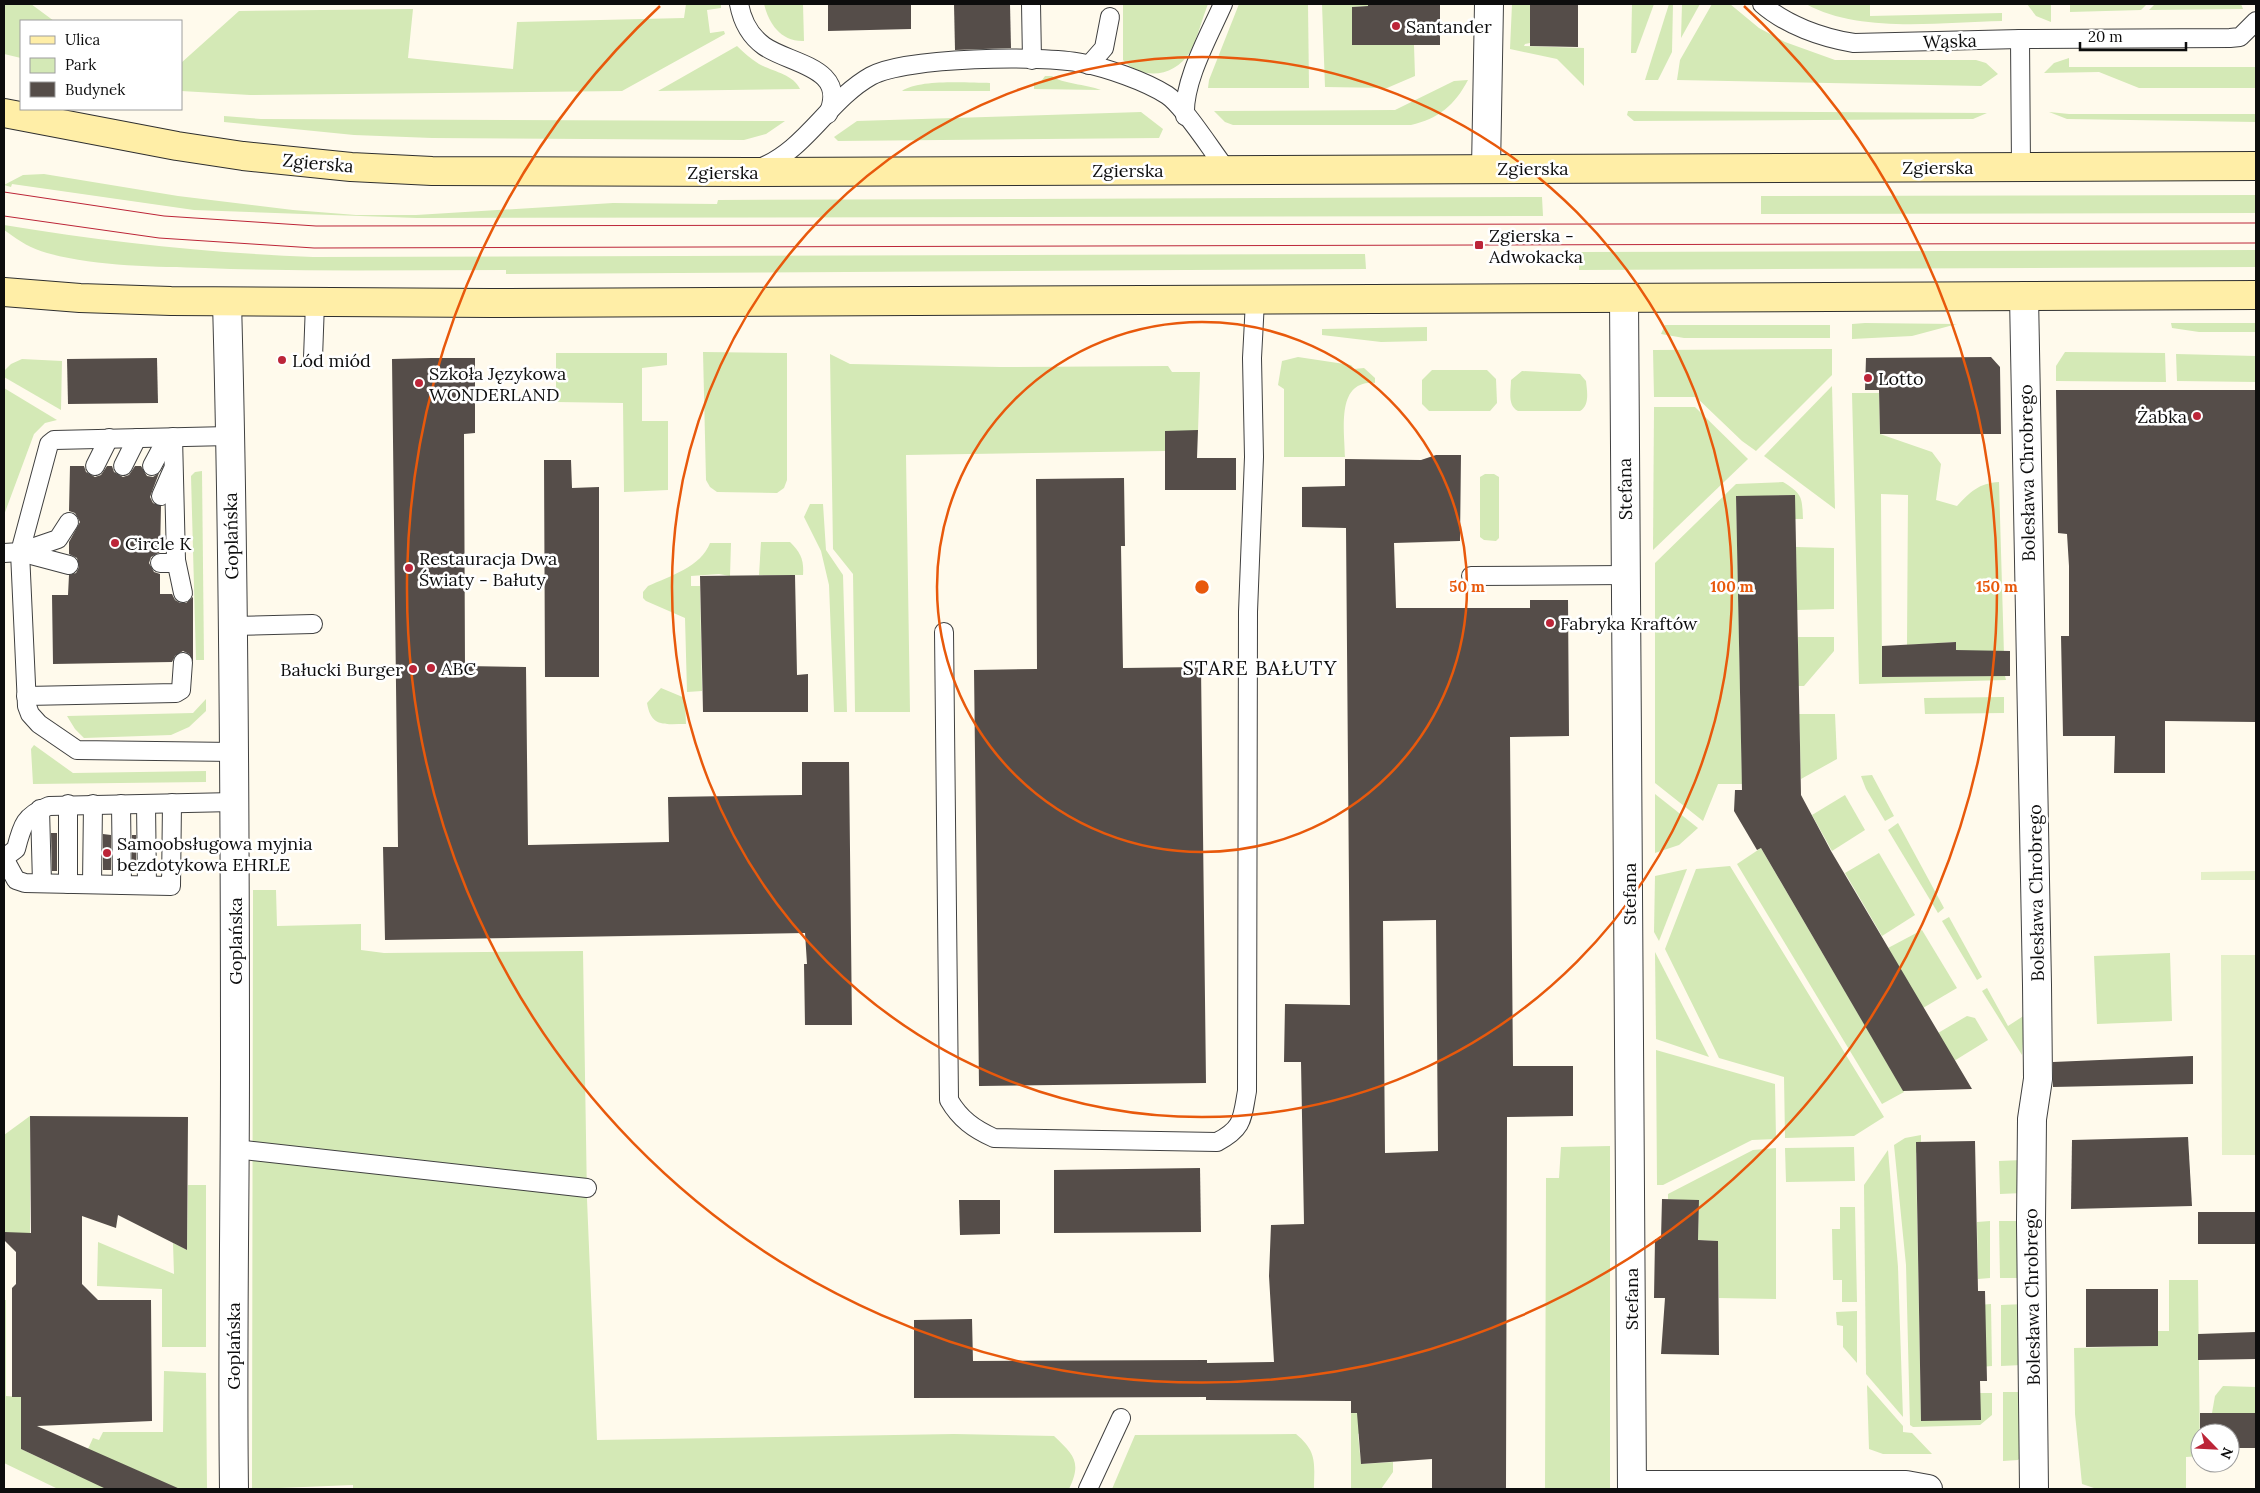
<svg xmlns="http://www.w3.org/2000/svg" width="2260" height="1493" font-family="Lora,serif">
  <rect width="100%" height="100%" fill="#fffaec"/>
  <!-- green -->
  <g fill="#d4e9b6">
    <polygon points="4,4 31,4 54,21 21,21 21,58 4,54"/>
    <polygon points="686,4 721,4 721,8 707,10 710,33 724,31 725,34 622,91 250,95 181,91 181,63 239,11 413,9 408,58 513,69 517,22 684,18"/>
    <path d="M764,4H803L804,41C781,42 769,24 764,4Z"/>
    <path d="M1123,4H1208C1202,19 1198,37 1190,52C1175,77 1142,81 1123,60Z"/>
    <polygon points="1239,4 1308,4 1309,88 1208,88 1209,80"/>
    <polygon points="1322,4 1368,4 1368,6 1352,7 1352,45 1414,45 1415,76 1387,88 1325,87"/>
    <polygon points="1512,4 1530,4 1530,43 1525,44 1524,46 1584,48 1584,86 1557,59 1510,49"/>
    <polygon points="1632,4 1654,4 1636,53 1631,53"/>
    <polygon points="1669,4 1673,4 1672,52 1658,80 1645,80"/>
    <polygon points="1682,4 1700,4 1681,38"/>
    <polygon points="1712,4 1730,4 1759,28 1785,42 1835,60 1976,60 1986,63 1998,74 1981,86 1677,80 1680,60"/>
    <path d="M1806,4H1870V16L2002,13V21C1941,22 1860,34 1806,4Z"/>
    <polygon points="2027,4 2051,4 2051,22 2036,16"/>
    <polygon points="2070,4 2147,4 2141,10 2070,12"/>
    <polygon points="2155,4 2241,4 2243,9 2149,10"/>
    <path d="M737,46C744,53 751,59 759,64C773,72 793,74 800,89L658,91Z"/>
    <polygon points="2069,58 2069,67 2256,67 2256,88 2139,88 2099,72 2044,73 2054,63"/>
    <path d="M1045,76H1052C1062,84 1086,84 1101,90L1034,89V82L1040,83Z"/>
    <path d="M1468,80C1455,105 1438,119 1411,125H1233L1225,122L1214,111L1395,110L1454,81Z"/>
    <path d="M990,83V91H902C920,79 968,83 990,83Z"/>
    <polygon points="1628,111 1987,113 1973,119 1634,121 1627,115"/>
    <polygon points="1141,112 1163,129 1159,138 838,141 834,137 857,121"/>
    <polygon points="2049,112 2069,114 2256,114 2256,122 2067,119"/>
    <polygon points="224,116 261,119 785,121 766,134 744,140 432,138 354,135 224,122"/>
    <polygon points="44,174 178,196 293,210 356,215 416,215 613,203 717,204 718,200 1542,197 1543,216 417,218 194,210 12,184 11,187 4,185 23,175"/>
    <polygon points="2256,195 2256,213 1761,214 1761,196"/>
    <path d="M4,222V225C107,242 209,253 313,257L1365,254L1366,269L506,274V270C406,270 305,272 205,268C156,267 94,266 47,253C32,249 19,241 7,232L4,230Z"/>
    <polygon points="2256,250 2256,267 1579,270 1579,252"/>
    <polygon points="2171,323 2256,323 2256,332 2199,332 2172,328"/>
    <polygon points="1852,324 1865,323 1957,324 1912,336 1852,339"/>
    <polygon points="1665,325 1830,325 1830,338 1684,338 1661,334"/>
    <polygon points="1427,327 1427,341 1381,342 1322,335 1322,329"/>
    <polygon points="1832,349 1832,375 1756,451 1742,441 1696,397 1654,397 1653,350"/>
    <polygon points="703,352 787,353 787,480 784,488 777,493 717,492 710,487 706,480"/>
    <polygon points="2065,352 2165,353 2166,382 2056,381 2056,366"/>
    <polygon points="556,353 667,353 667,365 642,368 642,421 668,421 668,490 624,492 623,403 556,402"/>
    <polygon points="830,354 850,364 1000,367 1168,366 1172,372 1200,372 1198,431 1166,431 1165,451 906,455 910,712 855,712 853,574 833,549"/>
    <polygon points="2176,354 2256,356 2256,382 2177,381"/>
    <path d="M1298,357L1351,365L1354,369L1364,368L1375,378V383C1335,380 1345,431 1345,457H1284V389L1278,385L1282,361Z"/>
    <polygon points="22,359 62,361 61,410 4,377 4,371 11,364"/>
    <polygon points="1432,370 1487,370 1496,379 1497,403 1490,411 1429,411 1422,404 1422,380"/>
    <path d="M1522,371L1580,374L1586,381C1587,391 1590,405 1580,411H1518C1507,405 1511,391 1511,380Z"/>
    <polygon points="1832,386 1835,509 1764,456"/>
    <polygon points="4,388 57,420 45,423 34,434 4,515"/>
    <path d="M1852,393H1879L1880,434L1932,452L1941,464L1936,500L1957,506C1970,492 1979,483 1999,482L2004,655L1956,650L1955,642L1907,645L1908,495L1881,494L1882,677L2005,676L2006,680L1859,684Z"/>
    <polygon points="1654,407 1695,407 1748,459 1653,550"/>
    <polygon points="202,471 204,660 196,660 191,476 195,472"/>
    <polygon points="1485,474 1494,474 1499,477 1499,538 1496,541 1484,540 1480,537 1480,477"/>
    <path d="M1783,482C1803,494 1802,498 1803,519H1795L1794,495L1736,497L1742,784H1718L1703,821L1655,783V563L1736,484Z"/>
    <polygon points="810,504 823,504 826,550 843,575 847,712 834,712 829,585 821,551 804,517"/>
    <path d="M761,542H790C801,553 804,560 803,575H759Z"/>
    <path d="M710,543H731L730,576L719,574L691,576V586H700L702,691L687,692L685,618L646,601L643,598V592L648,586C670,576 701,567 710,543Z"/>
    <polygon points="1796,547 1834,548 1834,609 1797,610"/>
    <polygon points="1798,637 1834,637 1834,651 1804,686 1798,686"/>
    <path d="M661,688L685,698L686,724C665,724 651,728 647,703Z"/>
    <polygon points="2004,697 2004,713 1925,714 1924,698"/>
    <polygon points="206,699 206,711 189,727 171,735 84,738 75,729 67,716 193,713"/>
    <polygon points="1799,714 1835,714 1837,759 1801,779"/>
    <polygon points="34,745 73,773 206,771 206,782 33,784 31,749"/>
    <polygon points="1872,775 1894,816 1885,821 1866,789 1861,776"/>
    <polygon points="1655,794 1698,828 1679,845 1655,853"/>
    <polygon points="1845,795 1865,830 1832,851 1812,815"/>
    <polygon points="1898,823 1944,908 1938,913 1888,830"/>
    <polygon points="1761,848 1904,1092 1882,1104 1737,864"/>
    <polygon points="1879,853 1915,915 1882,936 1845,873"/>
    <polygon points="1730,866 1884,1117 1854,1136 1785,1138 1784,1077 1719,1058 1665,949 1696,869"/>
    <polygon points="1687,869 1659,941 1654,932 1655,876"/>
    <path d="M253,890H276L277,926L361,924V950L384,953L583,951L587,1199L597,1440L954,1434L1054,1436C1074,1455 1082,1462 1069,1489H353V1485L252,1489Z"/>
    <polygon points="1949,917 1982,977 1977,980 1942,921"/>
    <polygon points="1922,930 1957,988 1923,1008 1888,948"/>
    <polygon points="1655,952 1709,1057 1656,1039"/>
    <polygon points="2170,953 2172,1021 2097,1024 2094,956"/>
    <polygon points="1987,988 2008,1026 2025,1015 2022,1055 1982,991"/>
    <polygon points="1967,1016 1975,1018 1988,1040 1954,1061 1938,1033"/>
    <polygon points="1656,1050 1775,1084 1776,1139 1752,1140 1663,1185 1657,1185"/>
    <polygon points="30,1116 30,1233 4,1233 4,1135"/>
    <polygon points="1921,1135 1921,1150 1916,1153 1921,1420 1980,1393 1992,1393 1992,1415 1980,1425 1913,1427 1910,1425 1906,1265 1894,1145 1905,1138"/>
    <polygon points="1610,1146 1610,1489 1545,1489 1546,1178 1559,1178 1561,1147"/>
    <polygon points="1854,1147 1855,1181 1786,1182 1785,1148"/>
    <polygon points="1776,1148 1776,1299 1719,1298 1718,1241 1698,1240 1699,1201 1668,1199 1668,1194 1753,1150"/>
    <polygon points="1888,1150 1898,1267 1903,1417 1866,1374 1864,1185"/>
    <polygon points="2023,1160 2023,1193 2000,1194 1999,1161"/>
    <polygon points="188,1185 206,1185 206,1347 162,1347 162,1289 97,1286 98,1242 174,1274 173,1243 187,1250"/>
    <polygon points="1840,1207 1855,1207 1857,1302 1842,1302 1842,1280 1833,1280 1832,1229 1840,1229"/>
    <polygon points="1990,1221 1990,1278 1978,1279 1977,1222"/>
    <polygon points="1999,1221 2024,1221 2025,1278 2000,1278"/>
    <polygon points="2169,1280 2198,1280 2200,1456 2186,1457 2186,1489 2097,1489 2082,1484 2075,1414 2074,1348 2158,1346 2158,1331 2169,1331"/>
    <polygon points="4,1300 6,1300 6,1396 21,1397 21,1449 76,1475 93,1438 99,1440 103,1432 163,1432 164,1371 206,1373 207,1489 136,1489 143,1473 117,1462 105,1489 58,1489 4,1463"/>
    <polygon points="1991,1304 1992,1366 1980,1367 1978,1305"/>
    <polygon points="2025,1304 2022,1365 2001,1366 2001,1305"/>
    <polygon points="1857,1311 1857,1363 1843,1347 1843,1326 1837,1325 1836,1312"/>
    <polygon points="1867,1385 1903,1426 1903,1432 1912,1433 1932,1454 1883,1454 1869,1449"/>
    <polygon points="2223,1386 2256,1387 2256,1413 2212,1413 2215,1396"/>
    <polygon points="2003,1392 2023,1392 2024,1453 2018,1460 2003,1461"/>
    <polygon points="1351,1413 1389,1414 1358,1434 1361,1464 1393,1462 1393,1472 1381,1489 1351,1489"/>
    <path d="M1296,1434C1318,1452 1314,1464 1314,1489H1112L1135,1435Z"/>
  </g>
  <!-- pitch -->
  <g fill="#e5f0c8">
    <polygon points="2256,871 2256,880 2201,880 2201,872"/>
    <polygon points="2221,955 2256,955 2256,1155 2222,1155"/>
  </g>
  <!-- building -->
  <g fill="#554d49" fill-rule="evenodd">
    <polygon points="828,4 911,4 911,29 828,31"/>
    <polygon points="954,4 1010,4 1011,48 955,50"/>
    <polygon points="1368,4 1440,4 1440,45 1352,45 1352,7 1368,6"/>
    <polygon points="1530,4 1578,4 1578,47 1530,46"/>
    <polygon points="1991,357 2000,367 2001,434 1880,434 1879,390 1865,390 1866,358"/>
    <polygon points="157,358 158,403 68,404 67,359"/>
    <polygon points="431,358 475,358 475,433 464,434 465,666 526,667 528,845 669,842 668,797 802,795 802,762 849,762 852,1025 805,1025 804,964 807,964 805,933 385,940 383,847 398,847 392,359"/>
    <polygon points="2056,390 2256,390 2256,722 2165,721 2165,773 2114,773 2115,736 2063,736 2061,636 2069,636 2069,566 2067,534 2058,533"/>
    <polygon points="1198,430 1197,458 1236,458 1236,490 1165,490 1165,431"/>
    <path d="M1436,455H1461L1460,541L1394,543L1396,608H1530V600H1568L1569,736L1510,737L1513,1066H1573V1116L1507,1117L1506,1489H1432V1459L1361,1464L1357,1413H1351V1401L1206,1400V1397L914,1398V1320L972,1319L973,1361L1207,1360V1363L1274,1362L1269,1276L1271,1225L1304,1224L1301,1062H1284L1285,1004L1350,1005L1346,528L1302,527V487L1345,486V459L1421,460ZM1436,920L1438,1151L1385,1153L1383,921Z"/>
    <polygon points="544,460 571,460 572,488 599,487 599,677 545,677"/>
    <polygon points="70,466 84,466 86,472 95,477 101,475 107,466 112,466 114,472 123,477 129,475 135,466 141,466 147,476 153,477 159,473 150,497 153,503 161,506 160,552 151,557 149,563 154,572 160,574 160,594 172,594 175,600 180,603 186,603 193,597 193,662 189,654 183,651 175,656 172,662 53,664 52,595 68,595 69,575 76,573 79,567 77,558 69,554 69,542 80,522 75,513 69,511"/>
    <polygon points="1124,478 1125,546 1121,546 1123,668 1201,667 1206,1083 979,1086 974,670 1037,669 1036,479"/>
    <polygon points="1795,495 1801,795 1831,851 1972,1089 1903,1091 1761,848 1757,850 1734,811 1735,790 1742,790 1736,496"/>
    <polygon points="795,575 797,675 808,674 808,712 703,712 700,576"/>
    <polygon points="1956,642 1956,650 2010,651 2010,676 1882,677 1882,646"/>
    <polygon points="51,833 57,833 57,871 52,871"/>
    <polygon points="103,834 111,835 111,870 103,870"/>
    <rect x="132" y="835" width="4" height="35"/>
    <polygon points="2193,1056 2193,1084 2053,1087 2053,1062"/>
    <polygon points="30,1116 188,1117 187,1250 118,1215 116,1228 82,1216 82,1284 98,1300 151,1300 152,1421 37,1426 180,1489 106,1489 21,1449 21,1397 12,1397 12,1288 16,1284 16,1252 4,1240 4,1232 31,1233"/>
    <polygon points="2188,1137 2192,1206 2071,1209 2072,1140"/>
    <polygon points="1975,1141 1978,1291 1985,1291 1987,1381 1980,1381 1981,1420 1921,1421 1916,1142"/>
    <polygon points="1200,1168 1201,1232 1054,1233 1054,1170"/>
    <polygon points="1662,1199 1699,1200 1698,1240 1718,1241 1719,1355 1661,1354 1665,1298 1654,1298 1655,1239 1661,1239"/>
    <polygon points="959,1200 1000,1200 1000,1234 960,1235"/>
    <rect x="2198" y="1212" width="58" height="32"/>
    <polygon points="2086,1289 2158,1289 2158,1346 2086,1347"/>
    <polygon points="2256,1332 2256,1359 2198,1360 2198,1334"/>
    <polygon points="2200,1413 2256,1413 2256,1448 2230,1448 2230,1433 2200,1433"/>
  </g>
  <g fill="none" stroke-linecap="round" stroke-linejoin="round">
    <!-- lane casing -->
    <g stroke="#404040" stroke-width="20">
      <g id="lane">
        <path d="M739,4C742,20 750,36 764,46C789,64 849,67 828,114"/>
        <polyline points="1031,4 1032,60"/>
        <path d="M1762,4C1786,25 1822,38 1854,43L2020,39L2021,167"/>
        <polyline points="2020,39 2230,38 2240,37 2256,21"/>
        <polyline points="1089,65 1104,48 1110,17"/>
        <path d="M1185,116C1183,81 1209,36 1223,4"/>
        <path d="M757,169C805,152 828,100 871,76C905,57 1042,55 1082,63C1107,68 1145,81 1167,95C1184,106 1212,151 1226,169"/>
        <polyline points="313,358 315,303"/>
        <polyline points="95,466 109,438"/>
        <polyline points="123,466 137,438"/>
        <polyline points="152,466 167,438"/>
        <polyline points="161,496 172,471"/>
        <polyline points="20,552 27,706 30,714 39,724 77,750 234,752"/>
        <polyline points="20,552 58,539 69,522"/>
        <polyline points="20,552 69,565"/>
        <polyline points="4,553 20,552 49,444 54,440 229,436"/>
        <polyline points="176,560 183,593"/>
        <polyline points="160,563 172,563 176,560 173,437"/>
        <polyline points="1471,576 1626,575"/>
        <polyline points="233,626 313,624"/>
        <path d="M944,632L949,1100C960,1119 974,1129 994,1138L1217,1142C1244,1128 1242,1118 1247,1091L1248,612L1254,457L1252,358L1255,301"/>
        <polyline points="26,696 176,693 181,690 183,662"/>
        <polyline points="121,804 122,885"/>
        <polyline points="146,804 147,885"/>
        <polyline points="40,809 42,883"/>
        <polyline points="4,858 16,880 25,883 171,886 172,803"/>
        <path d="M4,858L16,849C22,825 25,815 49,806L234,802"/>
        <polyline points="68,884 68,804"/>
        <polyline points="92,884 93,804"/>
        <polyline points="235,1149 587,1188"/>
        <polyline points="1088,1489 1121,1418"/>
      </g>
    </g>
    <!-- street casing -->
    <g stroke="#404040" stroke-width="30">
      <g id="street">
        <polyline points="1486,168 1489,4"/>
        <polyline points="2024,296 2037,985 2038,1079 2032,1119 2031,1222 2034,1489"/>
        <polyline points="1624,298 1632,1489"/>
        <path d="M227,302C234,556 235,811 235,1066C235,1207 232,1348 234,1489"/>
        <polyline points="1632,1485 1906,1485 1928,1489"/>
      </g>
    </g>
    <!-- secondary casing -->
    <g stroke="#2f2f2f" stroke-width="30">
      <g id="secondary">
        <polyline points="4,113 177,146 243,156 351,167 432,171 749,172 2256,166"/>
        <polyline points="4,292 80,298 171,301 490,303 2256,295"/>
      </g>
    </g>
    <!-- lane -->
    <use href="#lane" stroke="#fff" stroke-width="18"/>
    <!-- street -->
    <use href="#street" stroke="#fff" stroke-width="28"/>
    <!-- secondary -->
    <use href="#secondary" stroke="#ffeea7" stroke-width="28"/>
    <!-- tram -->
    <g stroke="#bc2538" stroke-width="1">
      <polyline points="4,192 164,216 316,226 2256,223"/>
      <polyline points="4,216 159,238 314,248 2256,243"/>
    </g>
  </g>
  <!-- distance rings -->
  <g fill="none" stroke="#e8590c" stroke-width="2.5">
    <circle cx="1202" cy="587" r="265"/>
    <circle cx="1202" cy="587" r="530"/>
    <path d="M1744 6A795 795 0 1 1 660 6"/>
  </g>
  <!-- markers -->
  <g fill="#bc2538" stroke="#fff" stroke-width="2">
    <circle cx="1396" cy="26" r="5"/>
    <rect x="1474" y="240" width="10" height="10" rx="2.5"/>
    <circle cx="282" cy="360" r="5"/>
    <circle cx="1868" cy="378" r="5"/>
    <circle cx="419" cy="383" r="5"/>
    <circle cx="2197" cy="416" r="5"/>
    <circle cx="115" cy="543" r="5"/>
    <circle cx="409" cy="568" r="5"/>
    <circle cx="1550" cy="623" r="5"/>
    <circle cx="431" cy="668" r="5"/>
    <circle cx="413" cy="669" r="5"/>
    <circle cx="107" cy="853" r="5"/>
  </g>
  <g text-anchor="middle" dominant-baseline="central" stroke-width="5" stroke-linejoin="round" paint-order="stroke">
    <!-- poi labels -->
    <g font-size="18" fill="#0d0d0d" stroke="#fff" text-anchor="start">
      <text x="1406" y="26">Santander</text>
      <text x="1489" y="235">Zgierska -<tspan x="1489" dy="21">Adwokacka</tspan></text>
      <text x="292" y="360">Lód miód</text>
      <text x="429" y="373">Szkoła Językowa<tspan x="429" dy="21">WONDERLAND</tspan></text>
      <text x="1878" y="378">Lotto</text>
      <text x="2187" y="416" text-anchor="end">Żabka</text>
      <text x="125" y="543">Circle K</text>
      <text x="419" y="558">Restauracja Dwa<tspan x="419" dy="21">Światy - Bałuty</tspan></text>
      <text x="1560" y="623">Fabryka Kraftów</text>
      <text x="441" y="668">ABC</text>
      <text x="403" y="669" text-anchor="end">Bałucki Burger</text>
      <text x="117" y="843">Samoobsługowa myjnia<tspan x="117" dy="21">bezdotykowa EHRLE</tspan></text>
    </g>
    <!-- street labels -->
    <g font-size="18" fill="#0d0d0d" stroke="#fff">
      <text transform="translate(1950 41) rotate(-2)">Wąska</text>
      <text transform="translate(318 163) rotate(5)">Zgierska</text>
      <text x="1938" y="167">Zgierska</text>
      <text x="1533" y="168">Zgierska</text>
      <text x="1128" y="170">Zgierska</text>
      <text x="723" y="172">Zgierska</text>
      <text transform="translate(2027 473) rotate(-91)">Bolesława Chrobrego</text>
      <text transform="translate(1625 489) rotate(-91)">Stefana</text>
      <text transform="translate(231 536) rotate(-91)">Goplańska</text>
      <text transform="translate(2036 893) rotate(-91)">Bolesława Chrobrego</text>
      <text transform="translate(1629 894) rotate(-90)">Stefana</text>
      <text transform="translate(235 941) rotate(-90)">Goplańska</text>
      <text transform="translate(2032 1297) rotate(-91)">Bolesława Chrobrego</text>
      <text transform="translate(1631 1299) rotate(-90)">Stefana</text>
      <text transform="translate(233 1346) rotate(-90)">Goplańska</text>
    </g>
    <!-- quarter labels -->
    <g font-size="20" letter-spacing="1" fill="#0d0d0d" stroke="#fff">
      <text x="1260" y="667">STARE BAŁUTY</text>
    </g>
  </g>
  <circle cx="1202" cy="587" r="8" fill="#e8590c" stroke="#fff" stroke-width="2.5"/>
  <g font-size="15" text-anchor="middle" font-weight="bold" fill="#e8590c" stroke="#fff" stroke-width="5" stroke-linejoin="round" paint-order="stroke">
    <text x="1467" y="592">50 m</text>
    <text x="1732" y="592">100 m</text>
    <text x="1997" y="592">150 m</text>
  </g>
  <!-- border -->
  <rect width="2260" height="1493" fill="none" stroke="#0d0d0d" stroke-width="10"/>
  <!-- legend -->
  <rect x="20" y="20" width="162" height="90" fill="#ffffff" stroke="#9e9e9e"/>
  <rect x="30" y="36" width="25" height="8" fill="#ffeea7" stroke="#9e9e9e"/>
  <text x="65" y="45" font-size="15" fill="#0d0d0d">Ulica</text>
  <rect x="30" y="58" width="25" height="15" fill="#d4e9b6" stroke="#9e9e9e"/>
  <text x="65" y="70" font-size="15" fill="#0d0d0d">Park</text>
  <rect x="30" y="82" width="25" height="15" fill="#554d49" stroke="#9e9e9e"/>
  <text x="65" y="95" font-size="15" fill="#0d0d0d">Budynek</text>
  <!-- north arrow -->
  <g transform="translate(2215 1448) rotate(114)"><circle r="24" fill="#ffffff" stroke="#9e9e9e"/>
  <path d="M0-4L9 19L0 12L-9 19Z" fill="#bc2538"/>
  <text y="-8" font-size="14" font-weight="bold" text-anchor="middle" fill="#0d0d0d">N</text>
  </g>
  <!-- scale -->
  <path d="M2080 42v8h106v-8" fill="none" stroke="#0d0d0d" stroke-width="2.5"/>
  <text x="2088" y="42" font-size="15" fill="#0d0d0d" stroke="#ffffff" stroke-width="4" paint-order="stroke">20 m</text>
</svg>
